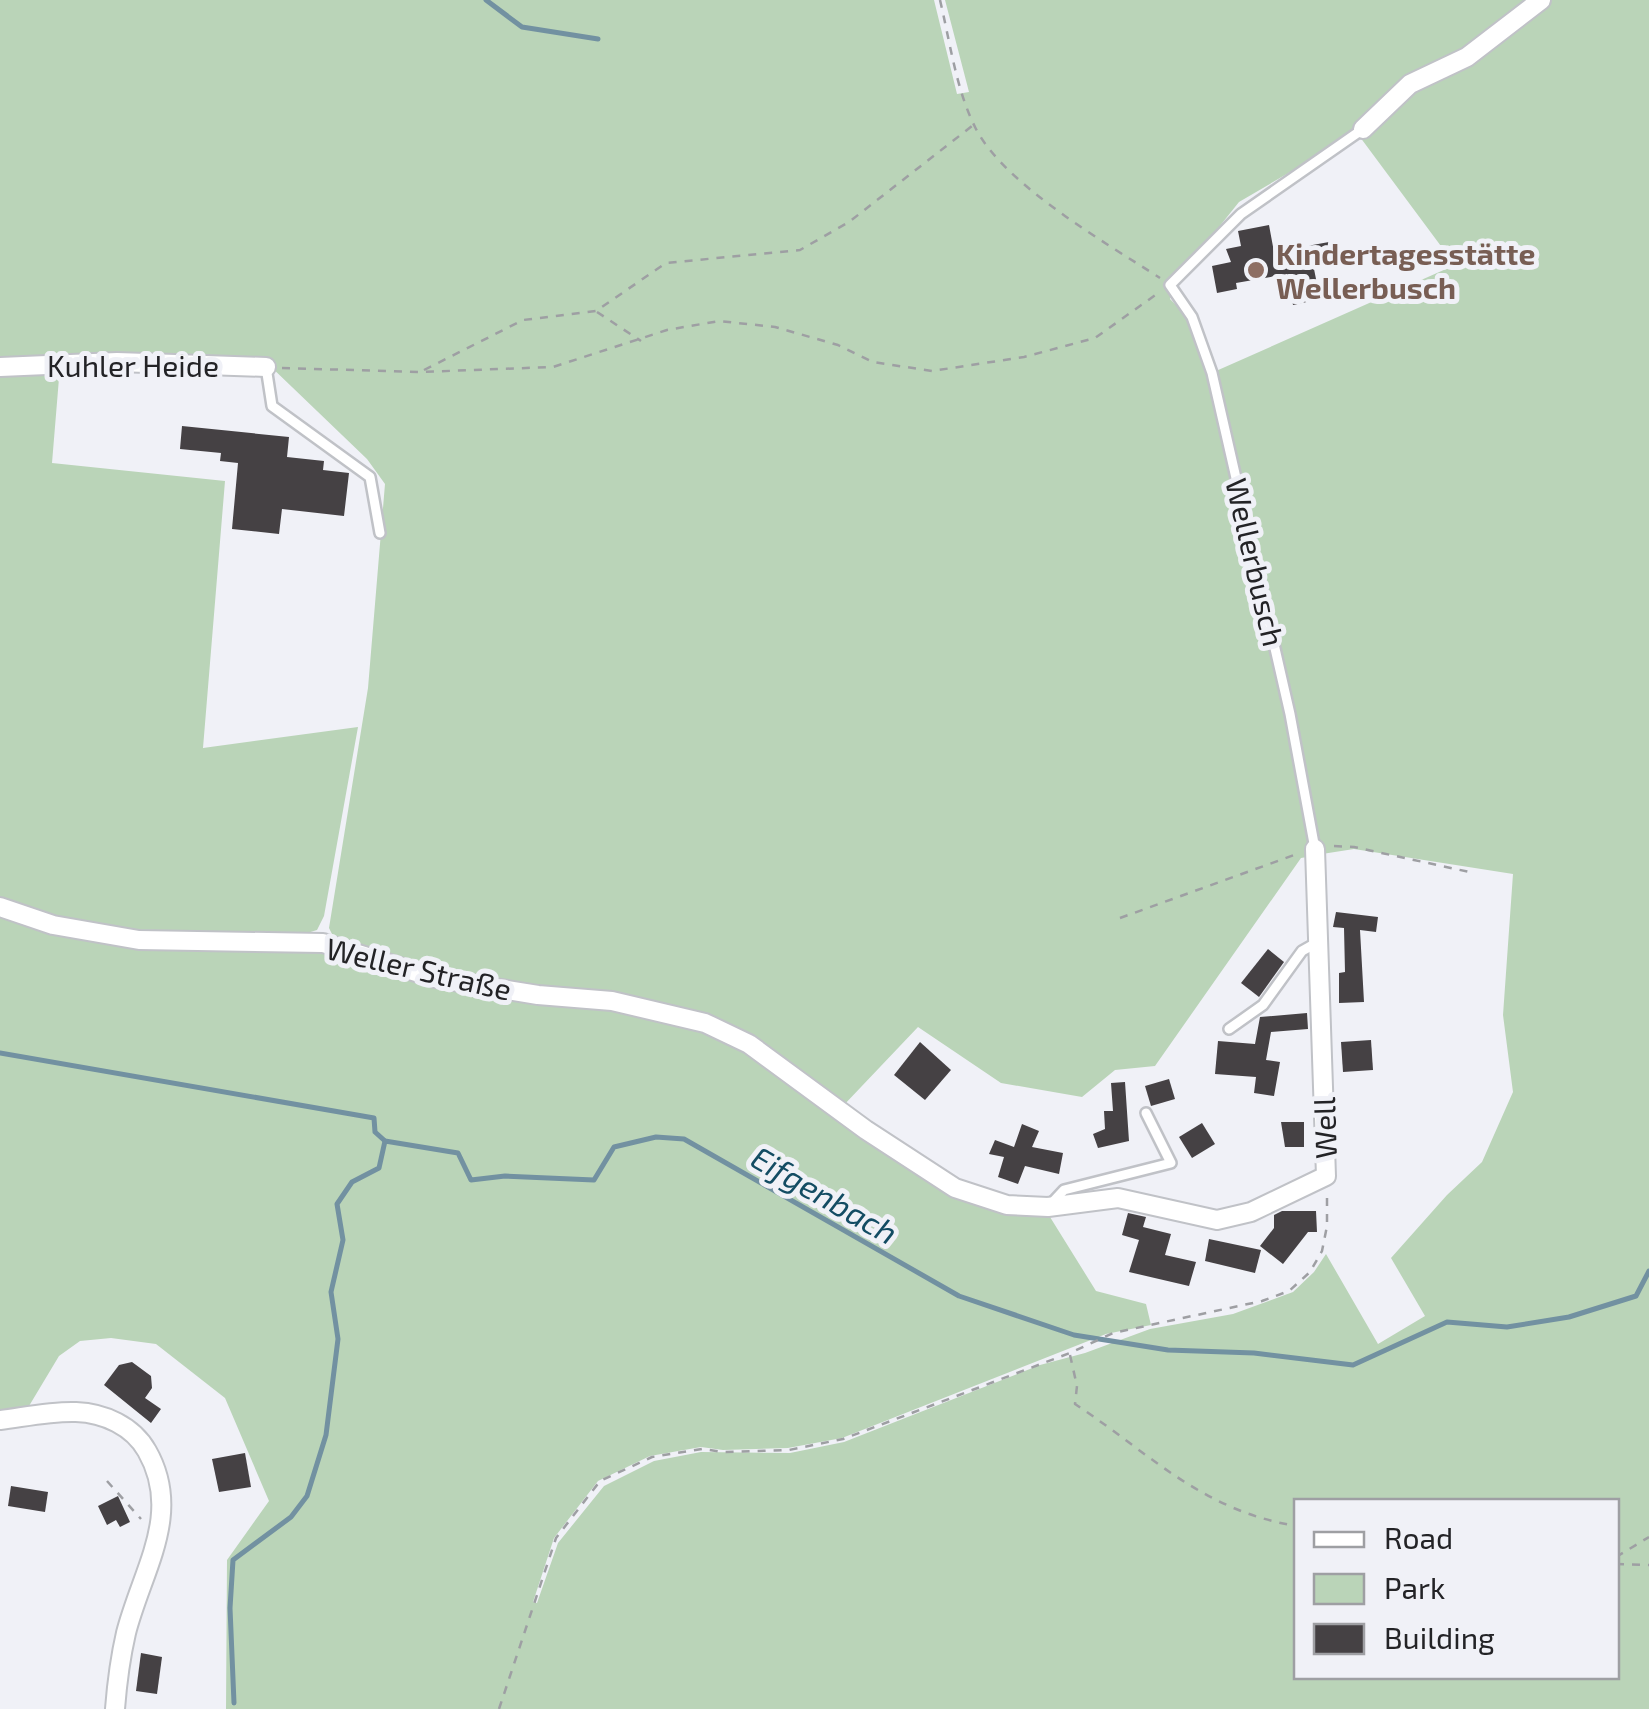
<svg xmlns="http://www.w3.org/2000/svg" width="1649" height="1709" font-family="'Exo 2',sans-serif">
  <rect width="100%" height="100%" fill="#f0f1f7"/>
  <!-- green -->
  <g fill="#bad4b8" fill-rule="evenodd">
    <path d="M0,0H934L957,94L969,92L945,0H1649V1709H226L227,1560L269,1501L225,1398L156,1344L111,1338L80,1341L59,1356L26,1411L0,1415V910L51,927L137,943L321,949L436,981L539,998L614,1003L705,1024L751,1047L865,1133L954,1190L1008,1207L1048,1210L1050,1217L1096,1291L1146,1304L1151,1325L1106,1334L842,1438L788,1448L723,1450L701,1447L650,1456L598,1481L554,1538L533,1602L537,1603L558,1543L604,1486L654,1461L701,1452L790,1453L844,1442L1040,1365L1085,1353L1150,1329L1233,1314L1293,1292L1314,1272L1326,1254L1378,1344L1425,1316L1391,1258L1447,1195L1482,1162L1513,1092L1503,1015L1513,874L1354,849L1322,854L1294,713L1216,371L1455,265L1357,133L1239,202L1175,282L1170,299L1189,318L1209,377L1286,716L1313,856L1301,858L1155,1066L1115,1070L1082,1097L1001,1083L918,1027L842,1107L751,1042L707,1020L612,997L539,991L436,974L336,942L329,928L368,688L385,484L367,459L267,363L61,360L0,365ZM1296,1502H1616V1676H1296Z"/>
    <polygon points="60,366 52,463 225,481 203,748 358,727 324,916 317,930 304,934 138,935 56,919 0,900 0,369"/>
  </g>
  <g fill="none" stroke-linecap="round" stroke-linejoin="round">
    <!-- stream -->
    <g stroke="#7291a1" stroke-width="5">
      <polyline points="486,0 522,27 598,39"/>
      <polyline points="0,1053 374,1118 375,1132 385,1141 458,1153 471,1180 505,1176 594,1180 614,1147 656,1137 684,1139 959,1296 1074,1335 1168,1350 1254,1353 1353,1365 1447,1322 1507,1327 1569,1317 1636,1296 1649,1271"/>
      <polyline points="234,1703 230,1608 233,1560 291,1517 307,1496 326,1435 338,1339 331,1292 343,1240 337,1204 352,1182 379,1168 385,1141"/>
    </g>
  </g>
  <!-- building -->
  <g fill="#454144">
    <polygon points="1269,225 1274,252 1329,242 1333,265 1314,269 1320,299 1293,305 1287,274 1236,283 1237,289 1217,293 1212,266 1231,262 1226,249 1241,246 1238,231"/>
    <polygon points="182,426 289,437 287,457 324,461 323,470 349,473 344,516 282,509 279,534 232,529 238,463 220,461 221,453 180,449"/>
    <polygon points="1336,912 1378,917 1376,932 1360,930 1364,1002 1339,1003 1339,973 1345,972 1344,928 1333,927"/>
    <polygon points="1268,949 1284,962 1259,997 1241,983"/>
    <polygon points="1307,1013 1308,1029 1271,1032 1266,1060 1280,1062 1274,1096 1254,1093 1256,1077 1215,1074 1218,1041 1255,1044 1260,1017"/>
    <polygon points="1371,1040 1373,1070 1343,1072 1341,1042"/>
    <polygon points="920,1042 951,1070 925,1100 894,1075"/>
    <polygon points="1169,1079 1175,1099 1151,1106 1145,1086"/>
    <polygon points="1125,1082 1129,1141 1098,1148 1093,1134 1105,1129 1104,1111 1113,1111 1111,1083"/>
    <polygon points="1281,1122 1304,1122 1304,1147 1285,1147"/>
    <polygon points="1202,1123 1215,1144 1192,1158 1179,1137"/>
    <polygon points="1022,1124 1039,1131 1032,1147 1063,1153 1059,1174 1025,1166 1018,1184 998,1177 1004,1157 989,1154 995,1140 1014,1147"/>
    <polygon points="1282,1211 1316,1211 1317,1232 1308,1232 1283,1264 1260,1246 1274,1228 1274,1215"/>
    <polygon points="1128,1213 1146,1217 1143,1227 1171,1234 1165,1255 1196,1262 1189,1286 1129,1272 1139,1240 1122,1235"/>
    <polygon points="1209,1239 1261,1250 1255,1273 1205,1261"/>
    <polygon points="132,1362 151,1376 152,1388 145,1398 161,1409 151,1423 104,1385 119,1365"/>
    <polygon points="245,1453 251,1487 219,1492 212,1459"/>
    <polygon points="11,1486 48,1492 45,1512 8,1506"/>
    <polygon points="118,1496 130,1522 120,1527 116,1520 107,1525 98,1506"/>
    <polygon points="141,1653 162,1657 157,1694 136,1691"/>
  </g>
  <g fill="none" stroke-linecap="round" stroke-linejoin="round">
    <!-- service casing -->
    <g stroke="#c0c2c7" stroke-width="14">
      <g id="service">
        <polyline points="266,367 272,406 370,477 380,533"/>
        <polyline points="1315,849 1290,714 1212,373 1192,317 1170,285 1241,214 1363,129"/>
        <polyline points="1229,1029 1263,1005 1302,951 1318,942"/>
        <polyline points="1050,1205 1064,1190 1171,1163 1146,1113"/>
      </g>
    </g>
    <!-- minor casing -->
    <g stroke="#c0c2c7" stroke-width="22">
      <g id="minor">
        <polyline points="1363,129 1410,84 1467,57 1541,0"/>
        <polyline points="0,367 117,362 266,367"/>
        <polyline points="0,907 53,925 139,940 323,943 435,978 538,995 612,1001 705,1023 749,1044 866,1130 955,1188 1007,1205 1048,1207 1118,1198 1217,1220 1251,1212 1326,1176 1315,849"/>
        <path d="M0,1420C24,1417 52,1411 76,1412C104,1413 133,1426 147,1451C183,1514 142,1570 126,1633C120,1659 117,1683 115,1709"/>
      </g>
    </g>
    <!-- path -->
    <g stroke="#9e9fa3" stroke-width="2.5" stroke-dasharray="8 8" stroke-linecap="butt">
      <path d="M940,0C950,42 956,89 975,127C1003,184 1106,243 1160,278"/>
      <polyline points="597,312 641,341"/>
      <polyline points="282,368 420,372 553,367 667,330 719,321 775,327 838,345 873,362 932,371 1024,357 1095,338 1161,291"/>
      <polyline points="424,370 523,320 596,311 666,263 800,250 849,222 972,126"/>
      <polyline points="1334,846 1354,847 1474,873"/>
      <polyline points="1120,918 1297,854"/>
      <path d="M1070,1355L1077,1386L1075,1404C1152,1455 1201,1510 1296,1526"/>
      <polyline points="107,1481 141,1519"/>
      <polyline points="1616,1557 1649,1537"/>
      <polyline points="1616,1564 1649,1565"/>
      <polyline points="499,1709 556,1538 600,1481 652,1457 702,1449 723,1452 789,1450 843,1439 1070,1353 1113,1333 1262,1301 1289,1291 1310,1272 1322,1251 1327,1226 1327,1195"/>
    </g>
    <!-- service -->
    <use href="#service" stroke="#fff" stroke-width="9"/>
    <!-- minor -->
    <use href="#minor" stroke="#fff" stroke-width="18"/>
  </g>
  <!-- markers -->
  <circle fill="#8d6e63" stroke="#f0f1f7" stroke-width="4" cx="1256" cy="270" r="10"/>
  <g text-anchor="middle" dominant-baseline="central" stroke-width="10" stroke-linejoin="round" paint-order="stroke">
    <!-- education labels -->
    <g font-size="30" font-weight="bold" fill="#785e54" stroke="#f0f1f7" text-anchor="start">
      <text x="1276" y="253">Kindertagesstätte<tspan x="1276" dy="34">Wellerbusch</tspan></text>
    </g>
    <!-- street labels -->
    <g font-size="30" fill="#232326" stroke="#f0f1f7">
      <text x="133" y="365">Kuhler Heide</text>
      <text transform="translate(1256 562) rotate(77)">Wellerbusch</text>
      <text transform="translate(419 968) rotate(13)">Weller Straße</text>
      <text transform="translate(1324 1128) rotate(-92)">Well</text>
    </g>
    <!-- water labels -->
    <g font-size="32" font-style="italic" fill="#134c63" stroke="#f0f1f7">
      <text transform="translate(825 1194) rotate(30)">Eifgenbach</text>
    </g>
  </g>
  <!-- legend -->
  <rect x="1294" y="1499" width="325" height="180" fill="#f0f1f7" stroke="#9e9fa3" stroke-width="2.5"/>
  <rect x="1314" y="1532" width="50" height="15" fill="#ffffff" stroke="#9e9fa3" stroke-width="2.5"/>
  <text x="1384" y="1549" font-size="30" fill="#232326">Road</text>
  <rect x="1314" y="1574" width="50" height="30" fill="#bad4b8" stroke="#9e9fa3" stroke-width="2.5"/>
  <text x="1384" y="1599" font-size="30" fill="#232326">Park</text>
  <rect x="1314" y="1624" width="50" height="30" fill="#454144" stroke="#9e9fa3" stroke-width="2.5"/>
  <text x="1384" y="1649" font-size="30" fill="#232326">Building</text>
</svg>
